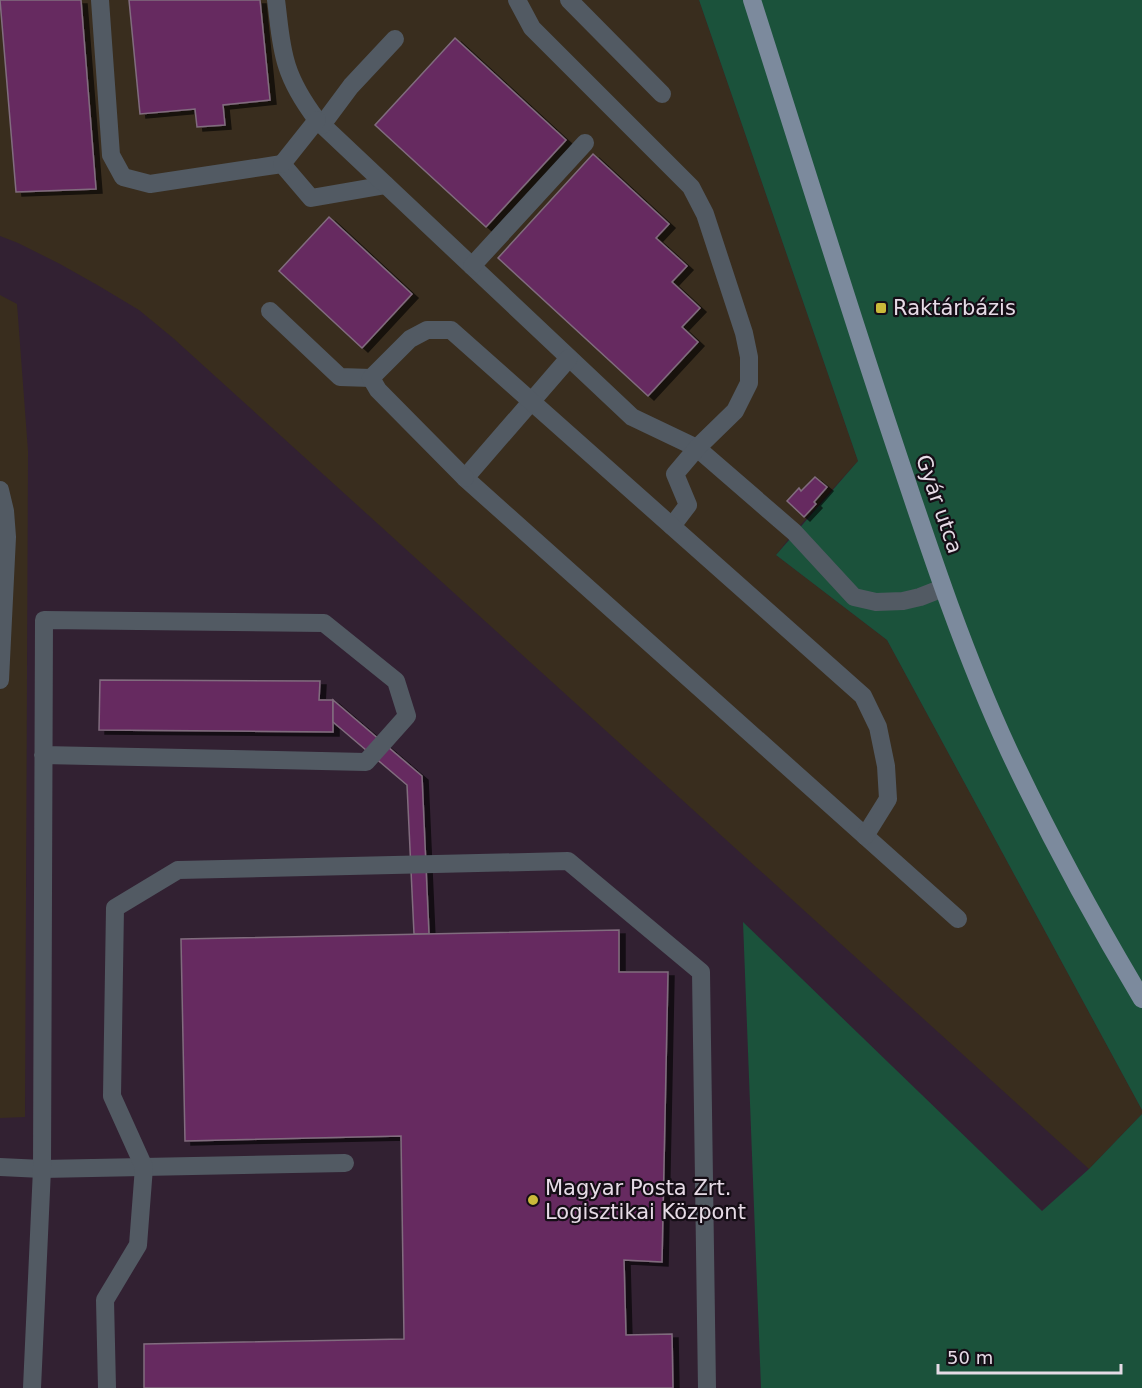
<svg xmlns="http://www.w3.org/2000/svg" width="1142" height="1388" font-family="'DejaVu Sans',sans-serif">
  <defs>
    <filter id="shadow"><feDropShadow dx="6" dy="4" stdDeviation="0" flood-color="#0009"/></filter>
  </defs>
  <rect width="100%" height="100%" fill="#322132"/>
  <!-- industrial -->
  <g fill="#392d1e">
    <polygon points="0,0 699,0 858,461 794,532 776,555 887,640 1142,1110 1142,1114 1089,1169 173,338 139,310 99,286 60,264 18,243 0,236"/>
    <polygon points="0,295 17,304 28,451 25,1117 0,1118"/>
  </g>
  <!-- green -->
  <g fill="#1b523b">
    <polygon points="699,0 1142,0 1142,1110 887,640 776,555 858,461"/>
    <polygon points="743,922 1042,1211 1089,1169 1142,1114 1142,1388 761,1388"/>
  </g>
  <!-- building -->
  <g fill="#662a61" stroke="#816c7e" stroke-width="1.5" filter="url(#shadow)">
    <polygon points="0,0 81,0 96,189 16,192"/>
    <polygon points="129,0 260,0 270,100 223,105 225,125 197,127 195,109 140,114"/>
    <polygon points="455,38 566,140 486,227 375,125"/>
    <polygon points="593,154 669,224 656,238 687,266 672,282 700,308 682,327 698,342 648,396 498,258"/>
    <polygon points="329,217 412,294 362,348 279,271"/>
    <polygon points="815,477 827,487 814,502 816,504 804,517 787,501 799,488 801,491"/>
    <polygon points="100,680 320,681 319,700 333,700 333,732 99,730"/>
    <polygon points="333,700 422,776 429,934 414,934 407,785 333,722"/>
    <polygon points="619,930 619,972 668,972 662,1262 624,1260 626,1335 672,1334 673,1388 144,1388 144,1344 404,1339 401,1136 185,1141 181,939"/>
  </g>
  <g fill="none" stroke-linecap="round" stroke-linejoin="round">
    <!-- minor -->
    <g stroke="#525a63" stroke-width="18">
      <polyline points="100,0 111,155 123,177 150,184 282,164 311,198 386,185"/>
      <path d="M276,0C279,22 280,45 287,66C293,85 305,104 317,120L632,417L697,448L794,532L854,597L876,602L903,601L920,597L943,588"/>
      <polyline points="517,0 532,28 691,187 705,214 744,333 749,357 749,383 735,411 697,448 675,474 688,505 672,526"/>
      <polyline points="569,0 662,94"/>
      <polyline points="322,125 351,86 395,39"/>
      <polyline points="282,164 317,120"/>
      <polyline points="472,266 585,143"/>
      <polyline points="270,311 340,377 371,378"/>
      <polyline points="569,358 465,478 958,919"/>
      <polyline points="465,478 378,390 371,378 410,339 427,330 451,330 863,696 878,727 886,766 888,799 865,836"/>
      <polyline points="0,490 5,511 7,537 0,680"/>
      <polyline points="0,1167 42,1169 345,1163"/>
      <polyline points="32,1388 42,1169 44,620 324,623 396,681 407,716 366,762 43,755"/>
      <polyline points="107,1388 105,1300 138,1245 144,1167 112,1096 115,908 178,870 568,861 701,972 707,1388"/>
    </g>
    <!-- major -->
    <path stroke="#7c8a9d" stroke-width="18" d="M752,0C801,153 848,306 899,458C932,557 965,656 1009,751C1049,836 1094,919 1142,999"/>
  </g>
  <!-- markers -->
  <g fill="#caba3a" stroke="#150e16" stroke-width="2">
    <rect x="875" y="302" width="12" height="12" rx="3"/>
    <circle cx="533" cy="1200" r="6"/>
  </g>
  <g text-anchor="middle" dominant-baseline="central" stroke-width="4.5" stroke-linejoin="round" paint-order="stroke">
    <!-- poi labels -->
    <g font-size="21" fill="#e6dbe6" stroke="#150e16" text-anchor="start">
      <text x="893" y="308">Raktárbázis</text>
      <text x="545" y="1188">Magyar Posta Zrt.<tspan x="545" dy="24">Logisztikai Központ</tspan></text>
    </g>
    <!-- street labels -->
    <g font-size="21" fill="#e6dbe6" stroke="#150e16">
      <text transform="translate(939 504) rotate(71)">Gyár utca</text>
    </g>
  </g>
  <!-- scale -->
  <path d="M938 1364v9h183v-9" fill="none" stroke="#e6dbe6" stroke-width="3"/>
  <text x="947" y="1364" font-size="18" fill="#e6dbe6" stroke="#150e16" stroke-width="4.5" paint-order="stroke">50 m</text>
</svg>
